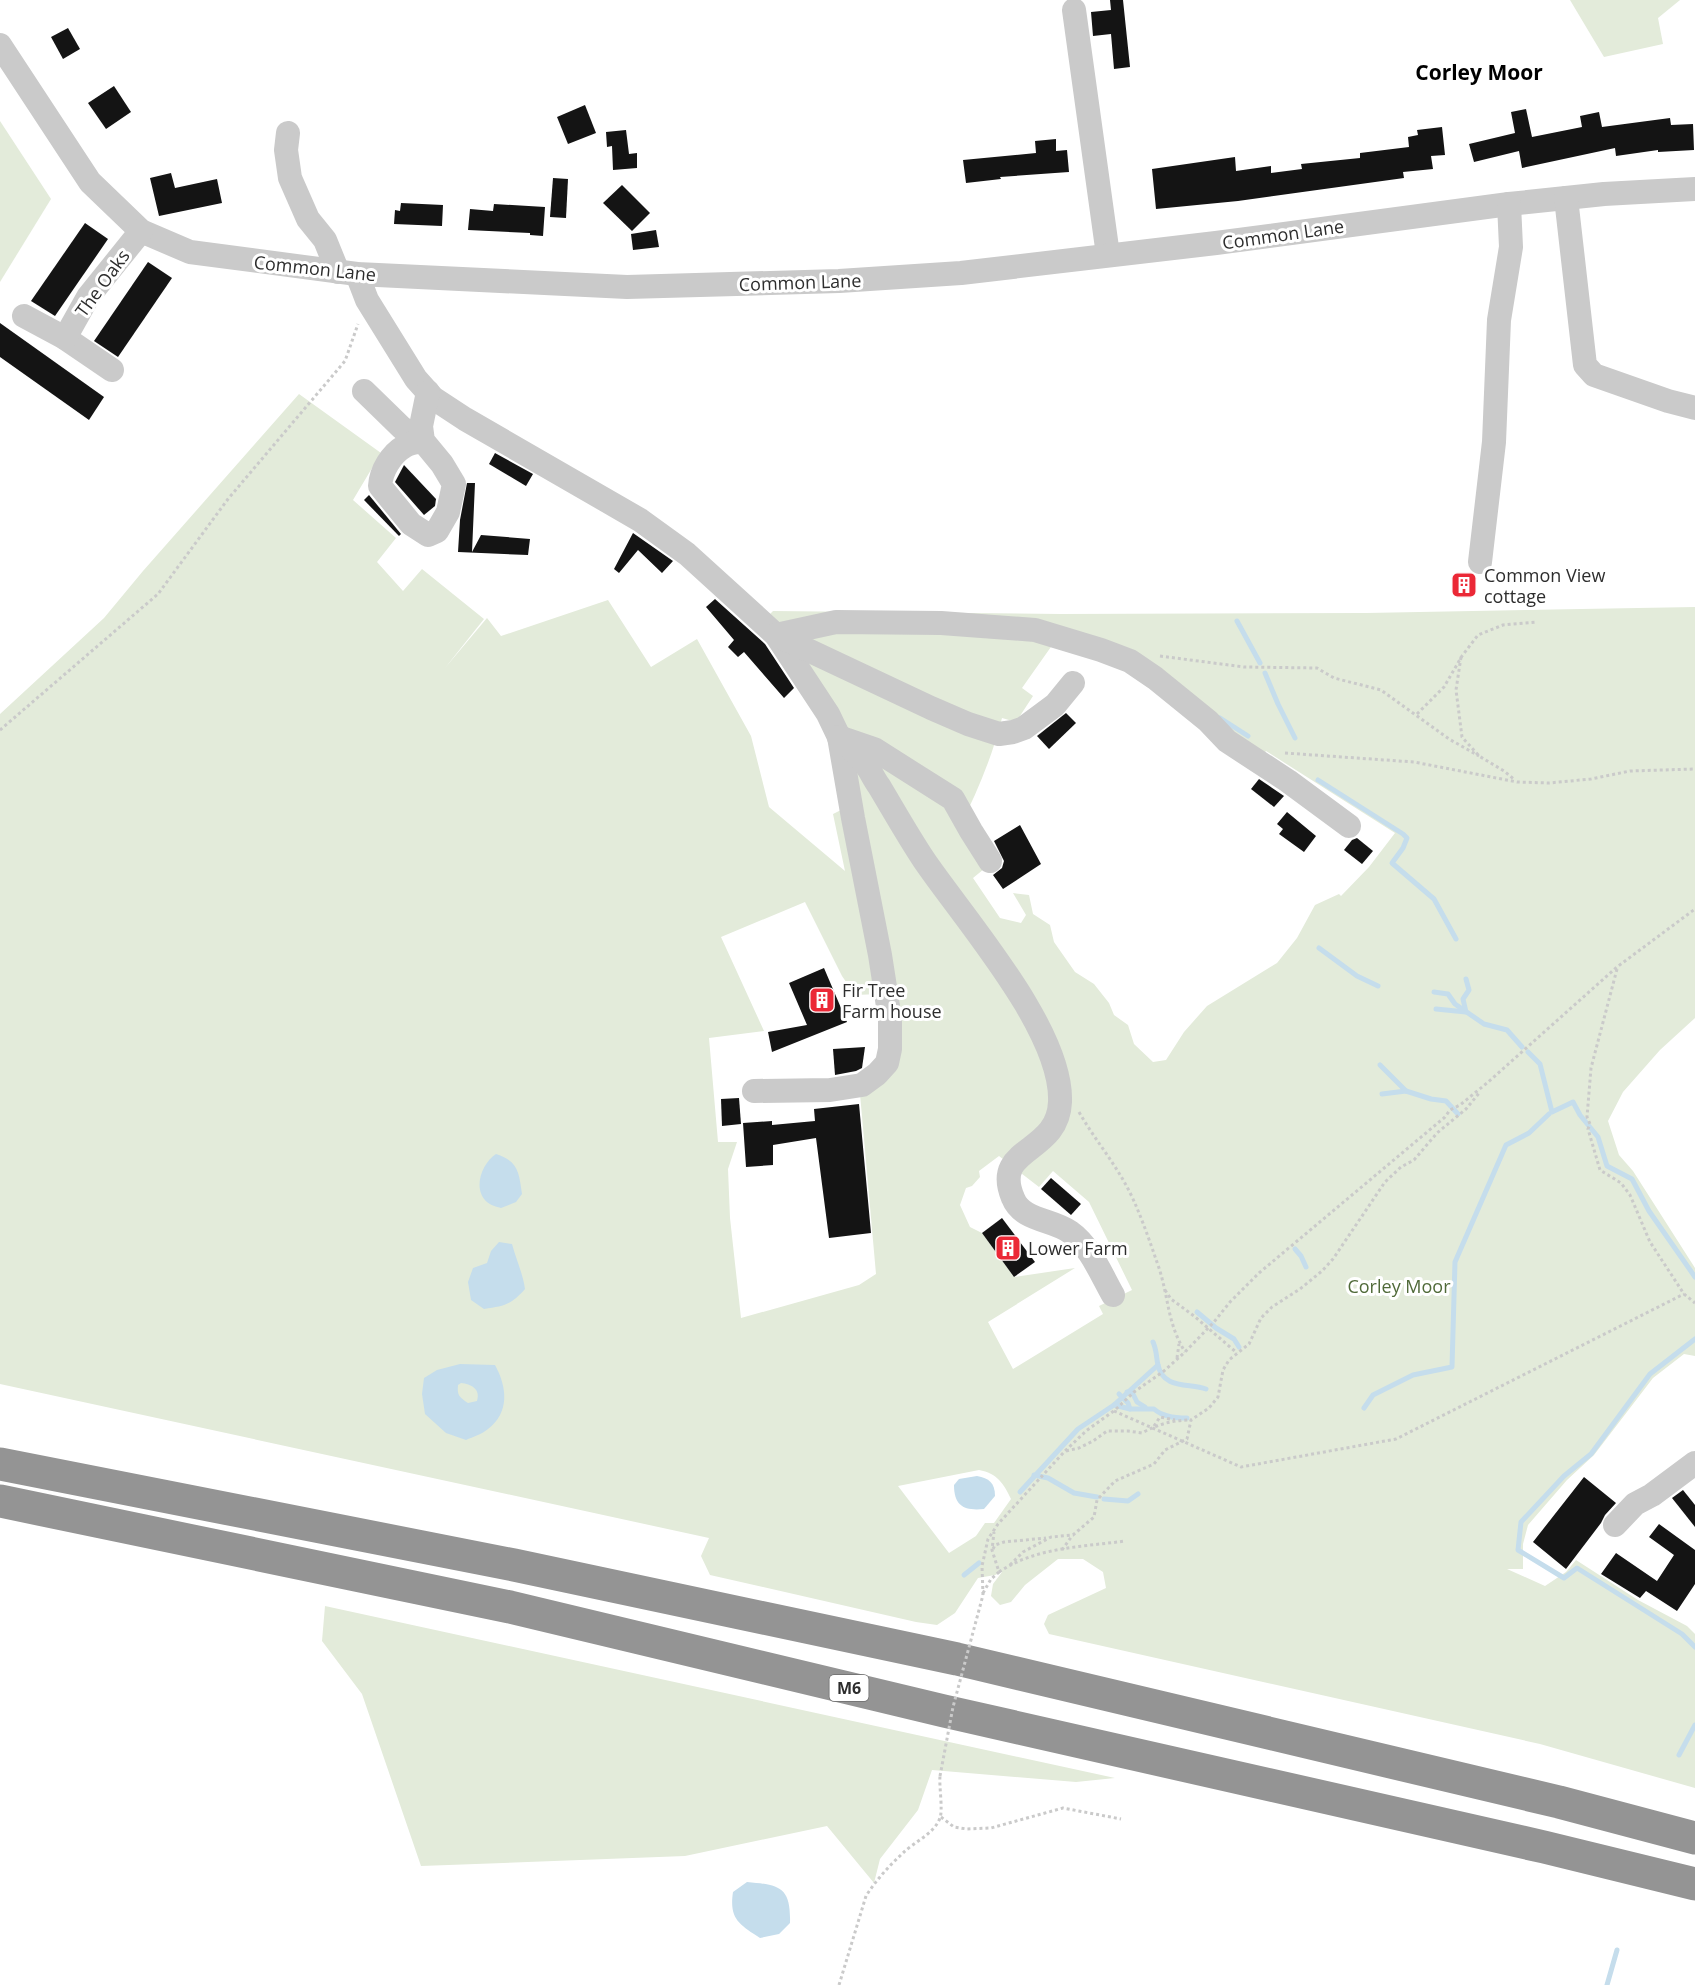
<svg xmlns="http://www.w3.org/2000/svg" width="1695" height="1985" font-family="'Open Sans',sans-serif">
  <rect width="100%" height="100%" fill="#fff"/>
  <!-- green -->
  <g fill="#e3ebda" fill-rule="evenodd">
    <polygon points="1570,0 1680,0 1658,18 1663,44 1604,57"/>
    <polygon points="0,121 51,199 0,282"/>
    <path d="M299,394L381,453L353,500L396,538L377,562L403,591L422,569L484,619L445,668L487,618L501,636L608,600L651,667L697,639L751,736L769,807L845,871L833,814L847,807L840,751L762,622L773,611L1061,614L1366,613L1695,607V1018L1660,1050L1623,1092L1608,1121L1619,1155L1633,1171L1695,1268V1356L1684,1354L1653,1378L1594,1455L1567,1480L1528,1525L1523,1544V1569H1507L1545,1586L1566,1572L1576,1560L1638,1600L1687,1626L1695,1634V1788L1540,1744L1049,1634L1044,1624L1048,1615L1106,1588L1103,1572L1083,1559H1058L1025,1585L1011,1602L1000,1605L991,1596L993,1584L1002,1572L995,1575L978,1578L955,1613L937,1625L916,1622L710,1575L701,1556L709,1538L0,1384V714L104,618L143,571ZM1053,644L1112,662L1170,699L1254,766L1266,751L1395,833L1369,867L1341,896L1339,894L1315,905L1297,938L1277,963L1207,1006L1184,1032L1166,1060L1153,1062L1134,1044L1128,1025L1114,1015L1109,1003L1094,984L1075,972L1054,942L1050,925L1033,914L1029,895L1013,893L1026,915L1021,923L1000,918L973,878L984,869L959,828C977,793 992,757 1002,718L1016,722L1033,696L1022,688ZM805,902L842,976L855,995L880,994L882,1084L860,1094L876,1274L859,1285L741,1318L730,1218L728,1169L737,1142H718L709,1038L764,1031L721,937ZM999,1156L1039,1187L1053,1171L1089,1202L1132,1290L1099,1306L1103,1314L1013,1369L988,1322L1075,1268L1014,1277L982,1233L970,1227L960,1205L966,1188L972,1186L980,1177L979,1171ZM979,1470C997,1473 1004,1484 1011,1499L994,1523H985L976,1536L949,1553L898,1486Z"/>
    <polygon points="325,1606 1115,1778 1076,1782 932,1770 918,1810 880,1859 874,1883 827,1826 685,1856 421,1866 362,1694 322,1641"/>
  </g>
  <!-- water -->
  <g fill="#c5ddec" fill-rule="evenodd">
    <path d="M496,1154C518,1161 519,1172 522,1194L516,1202L501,1208C497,1207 490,1205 487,1202C472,1189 482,1163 496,1154Z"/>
    <path d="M499,1242L512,1244C516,1259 523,1274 525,1289C511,1305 504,1306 484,1309L471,1300L468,1282L473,1268L487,1263L491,1251Z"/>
    <path d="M460,1364L495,1365C507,1387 510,1412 488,1429C482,1434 473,1437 466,1440L446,1433L425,1414L422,1394L424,1378L437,1370ZM461,1383C471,1384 481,1389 477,1401L468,1403C459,1397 457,1395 458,1385Z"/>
    <path d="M977,1476C989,1478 995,1483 995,1496L984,1509C964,1511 954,1506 954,1485L959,1479Z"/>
    <path d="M747,1882C780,1885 791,1887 790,1923L779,1934L760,1938C739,1924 729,1919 733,1892Z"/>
  </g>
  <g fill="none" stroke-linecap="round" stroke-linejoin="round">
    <!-- stream -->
    <g stroke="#c5ddec" stroke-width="5">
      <polyline points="1237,621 1260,663"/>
      <polyline points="1265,673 1278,704 1295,738"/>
      <polyline points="1220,718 1248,736"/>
      <polyline points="1318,780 1403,834 1407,838 1403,848 1392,863 1434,899 1456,939"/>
      <polyline points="1319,948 1357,976 1378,986"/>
      <polyline points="1434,992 1448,994 1455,1004 1484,1024 1507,1030 1522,1047"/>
      <polyline points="1436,1009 1466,1012 1463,999 1469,990 1466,979"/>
      <polyline points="1528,1052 1540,1064 1552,1112 1573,1102 1580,1115 1598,1137 1607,1166 1632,1179 1649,1211 1695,1277"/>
      <polyline points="1380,1065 1406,1091"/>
      <polyline points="1382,1094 1406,1091 1431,1099 1446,1101 1458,1114"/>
      <polyline points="1295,1249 1301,1256 1306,1267"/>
      <polyline points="1197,1312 1216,1328 1234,1339 1239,1347"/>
      <polyline points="1695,1339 1650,1374 1591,1454 1564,1476 1521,1522 1518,1550 1564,1578 1577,1568 1682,1634 1695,1647"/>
      <path d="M1153,1342C1157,1351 1156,1357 1158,1365C1163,1389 1188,1383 1206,1389"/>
      <polyline points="1127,1392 1132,1392 1137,1402 1145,1407"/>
      <polyline points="1119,1394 1128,1403 1130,1409"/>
      <path d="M1114,1405L1130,1409H1154C1163,1417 1175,1418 1187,1418"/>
      <polyline points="1364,1408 1373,1395 1413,1375 1452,1367 1455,1262 1506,1145 1529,1133 1549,1114"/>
      <polyline points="1034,1475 1048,1478 1074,1493 1097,1497"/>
      <polyline points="1020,1492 1078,1429 1114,1405 1158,1365"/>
      <polyline points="1104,1499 1128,1501 1138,1494"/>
      <polyline points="964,1575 979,1563"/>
      <polyline points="1679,1755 1695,1725"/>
      <polyline points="1607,1985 1617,1950"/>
    </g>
  </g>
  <!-- building -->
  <g fill="#141414">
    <polygon points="1110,0 1123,0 1130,67 1114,69 1111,34 1093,36 1091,12 1111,10"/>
    <polygon points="68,28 80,49 63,59 51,37"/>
    <polygon points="114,86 131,112 106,129 88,103"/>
    <polygon points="585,105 596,133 568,144 557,117"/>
    <polygon points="1526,109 1532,137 1582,127 1580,116 1599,112 1602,127 1670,118 1671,125 1693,124 1694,150 1658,152 1658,150 1616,156 1615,148 1522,168 1519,151 1474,162 1469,144 1515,133 1511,112"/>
    <polygon points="1442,127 1445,155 1431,156 1433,169 1403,172 1404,178 1238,201 1156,209 1152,169 1235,157 1236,171 1271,166 1271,173 1302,169 1301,164 1360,158 1360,153 1409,147 1408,137 1418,135 1417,130"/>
    <polygon points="626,130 629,154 637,153 637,168 613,170 612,146 607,147 606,132"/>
    <polygon points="1056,139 1056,151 1067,150 1069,172 1000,177 1001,179 966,183 963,160 1036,153 1035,141"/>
    <polygon points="171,173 175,188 217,179 222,203 159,216 150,178"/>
    <polygon points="553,178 568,179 566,218 550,217"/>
    <polygon points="622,185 650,213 632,231 603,203"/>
    <polygon points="401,203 443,205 442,226 394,224 395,210 400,211"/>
    <polygon points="494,204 545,207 543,236 530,235 530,233 468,230 470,209 493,211"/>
    <polygon points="85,223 108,239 55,316 31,301"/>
    <polygon points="656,230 659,247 633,250 631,234"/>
    <polygon points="148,262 172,278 118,357 94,341"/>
    <polygon points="0,323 104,397 89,420 0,357"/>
    <polygon points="495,453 533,474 526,486 489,464"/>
    <polygon points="404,465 436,499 435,506 424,515 395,482"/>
    <polygon points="467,483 475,483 472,552 481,535 530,539 528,555 458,552 460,520"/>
    <polygon points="369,495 401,534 399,536 364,500"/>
    <polygon points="633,533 673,561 662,573 638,550 619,573 614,569"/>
    <polygon points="1474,576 1475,593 1453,593 1453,577"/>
    <polygon points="715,599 765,644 794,688 784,698 744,652 738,657 728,647 734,640 706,607"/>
    <polygon points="1066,713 1076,723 1049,749 1037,736"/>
    <polygon points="1259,779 1284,796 1274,807 1251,789"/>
    <polygon points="1287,812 1316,836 1304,852 1279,834 1283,829 1277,824"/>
    <polygon points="1020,825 1041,864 1003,889 993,875 1002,868 1004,861 994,841"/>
    <polygon points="1357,838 1373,851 1362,864 1344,850 1352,840"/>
    <polygon points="824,968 847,1022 772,1052 768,1032 807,1025 789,983"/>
    <polygon points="865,1047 862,1068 856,1071 835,1075 833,1049"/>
    <polygon points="739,1098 741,1124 722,1126 721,1099"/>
    <polygon points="859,1104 871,1233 829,1238 816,1138 773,1145 773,1165 746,1167 743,1123 772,1121 772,1125 815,1121 814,1109"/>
    <polygon points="1051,1178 1081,1204 1071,1215 1041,1189"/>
    <polygon points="1002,1218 1035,1262 1014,1277 982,1233"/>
    <polygon points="1584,1477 1616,1503 1605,1515 1601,1523 1566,1569 1533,1542"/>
    <polygon points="1683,1490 1695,1505 1695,1527 1672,1498"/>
    <polygon points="1659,1524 1695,1550 1695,1584 1677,1611 1646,1591 1640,1598 1601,1574 1616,1553 1657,1581 1674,1555 1649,1537"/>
  </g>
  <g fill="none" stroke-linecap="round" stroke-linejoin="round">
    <!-- path -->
    <g stroke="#cacaca" stroke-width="3" stroke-dasharray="3 3" stroke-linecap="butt">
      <polyline points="1160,656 1244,667 1317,668 1334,678 1381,690 1449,739 1479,756"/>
      <polyline points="1461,657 1456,690 1462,737 1479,756 1504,771 1515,780"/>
      <polyline points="1417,714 1444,687 1462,656 1478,635 1503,625 1536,622"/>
      <polyline points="0,730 158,594 228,499 345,361 358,324"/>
      <polyline points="1285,753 1414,762 1517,782 1549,783 1591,779 1630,771 1695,769"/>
      <polyline points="1617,969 1591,1068 1587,1117 1590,1124 1588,1129 1600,1170 1621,1183 1630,1195 1650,1242 1684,1294 1695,1303"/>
      <path d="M1079,1112C1096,1142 1118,1166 1133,1199C1143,1221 1151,1245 1159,1268C1169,1299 1167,1322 1185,1352"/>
      <polyline points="1165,1290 1171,1299 1194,1316 1237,1353"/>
      <polyline points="1177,1358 1179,1344"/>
      <polyline points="1114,1411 1241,1467 1396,1439 1684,1294"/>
      <polyline points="1154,1426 1160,1417 1175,1420"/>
      <path d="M1066,1451L1079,1448L1093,1441L1107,1431H1128L1142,1433C1158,1424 1173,1420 1191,1420"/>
      <polyline points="993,1549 995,1545 1004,1542 1046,1538"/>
      <polyline points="1062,1550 1072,1536"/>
      <polyline points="1010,1565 1023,1552 1051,1537 1073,1535 1094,1517 1097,1500 1115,1481 1154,1464 1165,1450 1187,1439 1191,1420 1209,1408 1218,1397 1223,1370 1229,1360 1249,1344 1261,1318 1272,1307 1300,1289 1322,1271 1333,1259 1385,1182 1401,1167 1414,1160 1437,1133 1466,1109 1480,1092"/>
      <path d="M999,1572C1036,1547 1082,1547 1125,1541"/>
      <polyline points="983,1593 991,1579 999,1572 992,1550 994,1532"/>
      <polyline points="983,1595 982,1566 988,1539 998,1524 1065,1451 1086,1431 1115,1410 1134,1392 1164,1371 1185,1352 1214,1322 1230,1302 1259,1273 1445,1117 1450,1110 1460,1105 1487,1083 1617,967 1695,909"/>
      <polyline points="941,1817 954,1827 967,1829 991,1828 1063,1808 1121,1819"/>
      <path d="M839,1985L866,1896C876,1880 889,1866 903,1853C914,1842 934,1834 940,1818C943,1809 939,1787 940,1776"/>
    </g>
    <!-- minor -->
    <g stroke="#cacaca" stroke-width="24">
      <polyline points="1074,10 1108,255"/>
      <polyline points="0,45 90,182 141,231 190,252 357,274 627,287 839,281 961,273 1216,243 1509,204 1604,194 1695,189"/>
      <polyline points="288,133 286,150 290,178 308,219 325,240 338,272"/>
      <polyline points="1566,198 1585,365 1594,375 1668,401 1695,408"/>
      <polyline points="357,274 367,300 416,379 433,398 465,419 640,520 687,554 776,635 828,714 839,737 853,818 880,955 890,1019 890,1049 887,1063 877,1074 862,1085 830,1090 754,1091"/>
      <polyline points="24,316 65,338 112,370"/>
      <polyline points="65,338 88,297 141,231"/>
      <polyline points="364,391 402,428 423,441"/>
      <path d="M423,441C418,442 410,443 405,446C391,454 381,471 380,486L411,524L428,535L437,531L448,512L454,484L442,464L423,441L421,426L428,392"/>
      <polyline points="1480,562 1494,442 1499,320 1511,247 1509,204"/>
      <polyline points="1073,683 1055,705 1024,728 1013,732 999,734 968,724 931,708 776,635 836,622 941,623 1035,630 1101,650 1130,661 1155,678 1208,721 1227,741 1288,781 1349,826"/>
      <path d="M990,861L971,831L953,799L874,749L839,737C847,745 855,752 862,760C869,767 873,778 879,786C894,811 908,836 924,860C964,919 1063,1030 1060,1102C1058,1155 991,1146 1013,1198C1022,1221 1052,1219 1070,1232C1090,1246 1101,1274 1113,1295"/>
      <polyline points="1615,1525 1635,1504 1652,1495 1695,1463"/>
    </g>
    <!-- highway -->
    <g stroke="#949494" stroke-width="33">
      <polyline points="0,1464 514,1565 957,1659 1559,1802 1695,1838"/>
      <polyline points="0,1501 510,1607 944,1711 1544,1847 1695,1884"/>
    </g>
    <!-- path-bridge -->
    <polyline stroke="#cacaca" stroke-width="3" stroke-dasharray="3 3" stroke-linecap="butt" points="940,1776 953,1707 983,1595"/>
  </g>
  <!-- icons -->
  <defs>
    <g id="building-square" transform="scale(1.35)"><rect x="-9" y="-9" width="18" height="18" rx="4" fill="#eb2836" stroke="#fff"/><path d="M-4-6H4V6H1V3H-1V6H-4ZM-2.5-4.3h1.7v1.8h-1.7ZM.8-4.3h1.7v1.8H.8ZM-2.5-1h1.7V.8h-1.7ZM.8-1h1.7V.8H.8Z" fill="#fff"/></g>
  </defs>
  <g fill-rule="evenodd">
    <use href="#building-square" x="1464" y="585"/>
    <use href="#building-square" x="822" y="1000"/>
    <use href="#building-square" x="1008" y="1248"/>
  </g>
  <g text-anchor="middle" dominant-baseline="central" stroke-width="6" stroke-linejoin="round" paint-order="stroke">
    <!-- shield labels -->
    <rect fill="#fff" stroke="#6c6c6c" stroke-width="1.5" x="829.5" y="1675" width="39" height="26" rx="4.5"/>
    <g font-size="16" font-weight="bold" fill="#2d2d2d">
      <text x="849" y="1688">M6</text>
    </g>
    <!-- street labels -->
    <g font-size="18" fill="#2d2d2d" stroke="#fff">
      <text transform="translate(1283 234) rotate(-8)">Common Lane</text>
      <text transform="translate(315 268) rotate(6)">Common Lane</text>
      <text transform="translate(800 282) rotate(-2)">Common Lane</text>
      <text transform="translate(102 283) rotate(-54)">The Oaks</text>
    </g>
    <!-- poi labels -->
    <g font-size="18" fill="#2d2d2d" stroke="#fff" text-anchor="start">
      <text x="1484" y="575">Common View<tspan x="1484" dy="21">cottage</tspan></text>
      <text x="842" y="990">Fir Tree<tspan x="842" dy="21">Farm house</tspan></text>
      <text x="1028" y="1248">Lower Farm</text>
    </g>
    <!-- park labels -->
    <g font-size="18" fill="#506a39" stroke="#fff">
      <text x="1399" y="1286">Corley Moor</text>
    </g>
    <!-- quarter labels -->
    <g font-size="21" font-weight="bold" fill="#000" stroke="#fff">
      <text x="1479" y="72">Corley Moor</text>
    </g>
  </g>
</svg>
